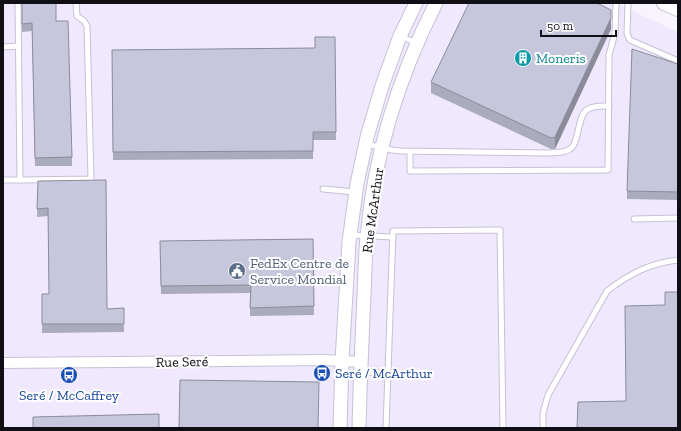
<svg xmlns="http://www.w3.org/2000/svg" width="681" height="431" font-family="'Zilla Slab',serif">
  <rect width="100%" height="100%" fill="#f7f4fd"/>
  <!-- built -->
  <polygon fill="#f0e8ff" points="3,3 615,3 678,32 678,428 3,428"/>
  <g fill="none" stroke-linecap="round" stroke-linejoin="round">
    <!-- service casing -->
    <g stroke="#c7c0d4" stroke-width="7">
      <g id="service">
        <polyline points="628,3 627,34 630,40 678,61"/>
        <polyline points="401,36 416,43"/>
        <polyline points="3,47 19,46"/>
        <path d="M367,144L392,150L401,151L551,153C557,152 565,153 570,149C573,147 575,143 576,139C583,114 579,105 609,106"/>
        <polyline points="410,152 410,171 608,170 609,55 615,33 616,3"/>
        <polyline points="3,180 20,180 18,3"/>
        <polyline points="20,180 91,179 87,26 84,21 77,16 76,3"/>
        <polyline points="323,189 354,192"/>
        <polyline points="634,219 678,218"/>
        <polyline points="350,235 393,237"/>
        <polyline points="364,367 367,372 388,373"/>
        <polyline points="386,428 393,231 500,230 503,428"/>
        <path d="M543,428V413L548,395L607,291C629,274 650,263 678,260"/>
      </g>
    </g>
    <!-- minor casing -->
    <g stroke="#c7c0d4" stroke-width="12">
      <polyline id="minor" points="3,363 324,360 361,362"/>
    </g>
    <!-- tertiary casing -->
    <g stroke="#c7c0d4" stroke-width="15">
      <g id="tertiary">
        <polyline points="340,428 342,361 349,242 357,184 367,137 382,86 400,36 416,3"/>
        <path d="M359,428C360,384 362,339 364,295C365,276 365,256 367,237C374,156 399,76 436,3"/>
      </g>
    </g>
    <!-- secondary casing -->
    <g stroke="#c7c0d4" stroke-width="16">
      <polyline id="secondary" points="664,3 678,9"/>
    </g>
    <!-- service -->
    <use href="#service" stroke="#fff" stroke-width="5"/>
    <!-- minor -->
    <use href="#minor" stroke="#fff" stroke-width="10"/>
    <!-- tertiary -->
    <use href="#tertiary" stroke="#fff" stroke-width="13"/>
    <!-- secondary -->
    <use href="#secondary" stroke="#fff" stroke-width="14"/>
  </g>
  <!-- wall -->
  <g fill="#aaabbd">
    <polygon points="22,3 56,21 72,157 72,166 35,166 32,31 22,32"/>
    <polygon points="611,29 555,149 551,149 431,93 431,82"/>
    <polygon points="335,37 336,140 313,140 313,159 113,160 112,50 315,48"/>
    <polygon points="678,64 678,200 627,199 627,191"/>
    <polygon points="38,181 107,309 124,308 124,332 42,333 42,294 49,294 48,216 37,217"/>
    <polygon points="313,239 314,315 250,316 250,293 161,294 160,241"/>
  </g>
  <!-- shaded-wall -->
  <polygon fill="#8b8b9a" points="611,10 611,29 555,149 555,137"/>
  <!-- building -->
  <g fill="#c6c7dc" stroke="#8b8b9a">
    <polygon points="22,3 56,3 56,21 68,21 72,157 35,158 32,23 22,24"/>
    <polygon points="469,3 597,3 611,10 611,18 555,137 551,138 431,82"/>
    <polygon points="315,37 335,37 336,132 313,132 313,151 113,152 112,50 315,48"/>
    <polygon points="632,49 678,64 678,192 627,191"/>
    <polygon points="106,180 107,309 124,308 124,324 42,324 42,294 49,294 48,208 37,209 38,181"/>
    <polygon points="313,239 314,306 250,308 251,285 161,286 160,241"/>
    <polygon points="665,292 678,292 678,428 577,428 578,402 626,401 625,306 665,305"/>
    <polygon points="180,380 319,382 318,428 179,428"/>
    <polygon points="159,414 159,428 33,428 33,417"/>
  </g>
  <!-- icons -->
  <defs>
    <g id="building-disc" transform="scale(0.9)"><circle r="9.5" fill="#0f9aa8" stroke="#fff"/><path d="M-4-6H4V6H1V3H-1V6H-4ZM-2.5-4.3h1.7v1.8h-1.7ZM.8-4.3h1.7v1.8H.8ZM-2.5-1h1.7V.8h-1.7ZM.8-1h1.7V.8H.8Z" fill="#fff"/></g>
    <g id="civic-disc" transform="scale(0.9)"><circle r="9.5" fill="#5c6f8a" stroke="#fff"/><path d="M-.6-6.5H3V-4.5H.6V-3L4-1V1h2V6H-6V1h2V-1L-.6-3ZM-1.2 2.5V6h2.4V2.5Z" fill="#fff"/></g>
    <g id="bus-disc" transform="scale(0.9)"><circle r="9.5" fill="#1a4fb4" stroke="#fff"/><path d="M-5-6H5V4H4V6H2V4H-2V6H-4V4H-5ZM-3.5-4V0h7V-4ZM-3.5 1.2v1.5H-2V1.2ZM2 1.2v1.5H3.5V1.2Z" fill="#fff"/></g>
  </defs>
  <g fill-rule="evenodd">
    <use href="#building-disc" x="523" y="58"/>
    <use href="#civic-disc" x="237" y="271"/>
    <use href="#bus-disc" x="322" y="373"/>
    <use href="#bus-disc" x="69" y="375"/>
  </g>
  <g text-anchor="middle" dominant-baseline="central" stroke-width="4" stroke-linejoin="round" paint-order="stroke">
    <!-- culture labels -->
    <g font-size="14" fill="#0d838f" stroke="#fff" text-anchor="start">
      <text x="536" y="58">Moneris</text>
    </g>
    <!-- street labels -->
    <g font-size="14" fill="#110f16" stroke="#fff">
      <text transform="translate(373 210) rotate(-82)">Rue McArthur</text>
      <text transform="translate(182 362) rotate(-1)">Rue Seré</text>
    </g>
    <!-- service labels -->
    <g font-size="14" fill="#4e5e75" stroke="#fff" text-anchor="start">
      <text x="250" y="263">FedEx Centre de<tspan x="250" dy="16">Service Mondial</tspan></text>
    </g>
    <!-- transit labels -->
    <g font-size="14" fill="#164399" stroke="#fff" text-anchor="start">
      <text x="335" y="373">Seré / McArthur</text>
      <text x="69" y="395" text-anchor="middle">Seré / McCaffrey</text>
    </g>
  </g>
  <!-- border -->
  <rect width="681" height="431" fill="none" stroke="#110f16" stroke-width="8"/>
  <!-- scale -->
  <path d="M541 30v6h75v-6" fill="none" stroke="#110f16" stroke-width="2"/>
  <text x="547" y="30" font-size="12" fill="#110f16" stroke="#ffffff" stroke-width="3" paint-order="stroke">50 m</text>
</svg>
